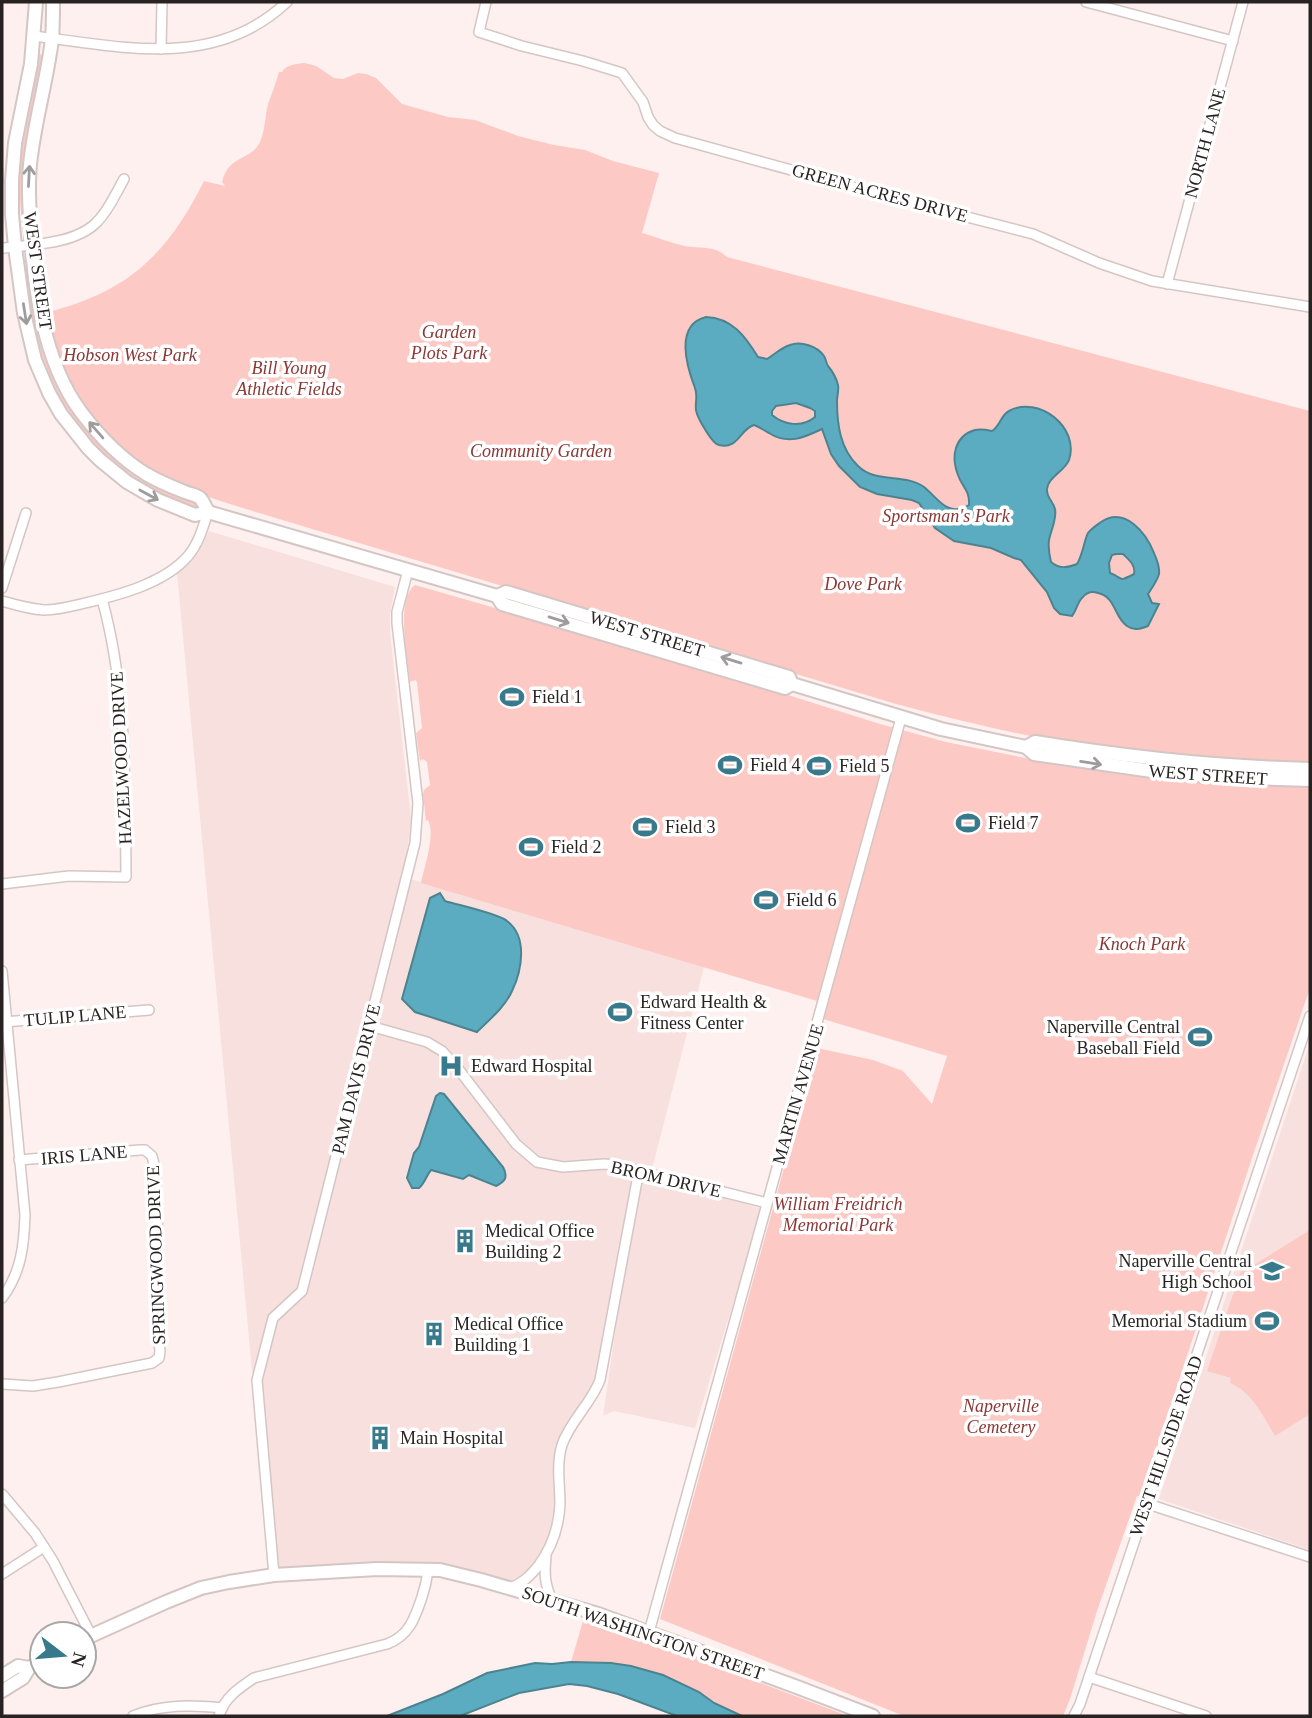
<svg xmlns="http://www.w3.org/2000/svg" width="1312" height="1718" font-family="'Times New Roman',serif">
  <rect width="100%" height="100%" fill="#fef0ee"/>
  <!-- built -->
  <g fill="#f7e0dd">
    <polygon points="209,531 395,587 390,615 390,633 411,818 407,853 401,876 704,967 651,1173 639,1170 600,1378 564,1438 554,1537 520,1585 455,1573 274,1575 256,1413 177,573 191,562 201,547"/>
    <polygon points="1310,1043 1310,1550 1159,1499"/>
    <polygon points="642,1174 762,1209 695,1428 614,1411 603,1416 619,1306"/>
  </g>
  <!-- green -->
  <g fill="#fcc9c4">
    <polygon points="41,54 43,56 25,225 24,227 22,225 17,164 36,57"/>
    <path d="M305,63L316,66L334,78L343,79L358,73L366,74L376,78L402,104L409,106L448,117L475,120L518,136L554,145L585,150L613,161L659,173L642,233C656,237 671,243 685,246C701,249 714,245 727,257L1310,411V763C1234,762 1156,757 1080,745C1018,735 957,720 896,704L279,519C240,507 199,496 163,478C119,456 78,409 60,365C54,348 51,330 47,313C60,308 75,305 88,299C146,276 177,235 204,181L225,186L222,182C229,154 250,162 260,142C265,131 265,116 268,104C272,93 276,83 279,72H282C287,64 296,64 305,63Z"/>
    <path d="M24,265L26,266L32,298L66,397L166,490L194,502L198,505L199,511C183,504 164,499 149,490C84,452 40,387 30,313C28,297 23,280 24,265Z"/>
    <path d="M415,585L690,664L880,724L946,742L1040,761L1138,776L1233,783L1310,786V988L1252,1158L1141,1496H1137L1097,1611L1070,1699L1063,1716H904L660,1619L817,1048L873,1060L903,1071L932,1104L947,1056L813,1016L817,1001L421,883C424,868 436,834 428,820L426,821L423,794L424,790L430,785L427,762L423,759L420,761L416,733L422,728L417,682L415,680L410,682C408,660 395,599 415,585Z"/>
    <path d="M1310,1230V1414L1275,1436C1263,1416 1252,1392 1230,1383L1231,1378L1207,1371L1241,1271L1246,1270Z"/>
    <polygon points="583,1621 694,1658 848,1716 742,1716 714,1703 699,1692 663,1675 631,1666 610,1663 571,1662"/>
  </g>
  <!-- water -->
  <g fill="#5cacc1" stroke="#4c8391" stroke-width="2" fill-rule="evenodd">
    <path d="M706,317C732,318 745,336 758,357L767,359C775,354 781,348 790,345C801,341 817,346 824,356C826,359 826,363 828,366C833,372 836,377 838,385C839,390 837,396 837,401C837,424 840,449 858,466C876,484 905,473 924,487C938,498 947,518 969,505C970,490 962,487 958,475C951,457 954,436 975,430C980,429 987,430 992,431C1000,426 1001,415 1009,411C1038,395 1080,427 1069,460C1065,471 1048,477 1047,489C1046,497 1053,501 1055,509C1057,519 1051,530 1049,540C1048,548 1049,554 1051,562C1059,569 1067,568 1077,564C1083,554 1084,541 1088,533C1091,529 1097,525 1101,522C1125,506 1146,533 1154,553C1157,561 1160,566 1159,574C1157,581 1152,588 1148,594L1152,603L1159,604L1148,626C1140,629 1134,631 1127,626C1114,617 1116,597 1098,593C1092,591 1087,592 1083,597C1077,602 1077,610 1072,616L1060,614L1054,608L1047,592L1021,560L1014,558L991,548L954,541L935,528L919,503L912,500L877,494L860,487L839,466L831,454L822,429C803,438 788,445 769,433C763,430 760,427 754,425C740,429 738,450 719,445C712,444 697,417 696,410C695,403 698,395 695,388C687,367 674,325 706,317ZM796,403L810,408L815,411V417C802,428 784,425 772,415V411L776,406ZM1116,554H1123C1129,560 1136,565 1134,574C1117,583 1124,578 1110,573L1109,563L1112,555Z"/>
    <path d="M440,893L445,901C458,905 500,914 507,921C528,937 522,970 512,991C505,1007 489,1020 477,1032L415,1012L402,999L430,898Z"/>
    <path d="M440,1093L444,1094L503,1167C508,1177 506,1181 496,1186L469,1175L463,1179L431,1170C426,1176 425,1183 419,1188H412L407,1178L414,1153L419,1147L436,1096Z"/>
    <polygon points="571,1662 611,1663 631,1666 663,1675 699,1692 714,1703 742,1716 677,1716 618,1694 587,1686 569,1684 519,1693 460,1716 387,1716 443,1694 487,1673 535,1663 552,1664"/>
  </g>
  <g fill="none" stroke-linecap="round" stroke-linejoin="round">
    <!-- street casing -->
    <g stroke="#d4c6c4" stroke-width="12">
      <g id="street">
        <polyline points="486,2 479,32 522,46 583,61 622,73 643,102 648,117 653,125 660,131 675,138 882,195 1033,234 1099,263 1152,281 1310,307"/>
        <polyline points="1086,2 1233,41"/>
        <path d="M34,36C122,47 215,70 287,2"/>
        <polyline points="161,49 162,2"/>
        <path d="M2,248C31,245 76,244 97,222C109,210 116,193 124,179"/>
        <polyline points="1167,284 1243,2"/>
        <polyline points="2,588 26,513"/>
        <path d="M2,601C16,605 29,609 44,610C57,610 69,607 81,604C116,596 164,584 188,556C199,543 203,527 208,512"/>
        <path d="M2,884L69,876L126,877C125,784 127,689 102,599"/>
        <path d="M2,971L25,1215C24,1246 21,1273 2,1298"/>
        <polyline points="4,1022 149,1010"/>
        <polyline points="370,1026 427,1042 442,1051 456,1066 516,1144 537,1162 563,1167 604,1164 616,1165 767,1203"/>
        <polyline points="2,1384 33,1386 58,1382 152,1363 159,1358 160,1351 155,1307 158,1239 155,1168 152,1156 145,1150 140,1150 19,1160"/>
        <polyline points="2,1494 35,1533 53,1561 91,1635"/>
        <polyline points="1148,1504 1310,1557"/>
        <path d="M546,1557C544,1574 545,1585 552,1600"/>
        <polyline points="2,1574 44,1547"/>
        <polyline points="274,1575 257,1380 273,1318 302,1291 415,843 418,803 397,623 397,612 408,570"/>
        <path d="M510,1588C523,1583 530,1576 539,1565C552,1547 559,1526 560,1504C560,1485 556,1464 562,1445C570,1421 591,1404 600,1380L639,1170"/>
        <polyline points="649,1632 901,718"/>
        <polyline points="1089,1677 1206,1716"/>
        <path d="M133,1716C162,1704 191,1705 222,1708"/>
        <path d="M219,1716C224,1698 239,1688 254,1678L387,1644C409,1636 415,1618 422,1597C425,1588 427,1579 428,1570"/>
        <polyline points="1074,1716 1080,1704 1310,1016"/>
      </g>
    </g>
    <!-- secondary casing -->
    <g stroke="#d4c6c4" stroke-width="16">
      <g id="secondary">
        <polyline points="36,2 31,64 15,143 12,180 12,214 15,247 24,313 35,360 49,393 61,414 88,448 100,460 127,482 158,500 195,515 208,512 497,596 506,592 789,677 792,684"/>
        <path d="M53,2C53,14 53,27 52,39C47,81 34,123 30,165C28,183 29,201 30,218C33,281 42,360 81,412C99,436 120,458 146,474C158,481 172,487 185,492C189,494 197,495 200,498C203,501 206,508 208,512"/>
        <polyline points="497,596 502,604 785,688 792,684 941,729 1026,747 1034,754 1152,771 1221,777 1310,780"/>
        <path d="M1026,747L1035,742C1127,757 1218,767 1310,769"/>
        <polyline points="84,1639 166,1602 201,1588 229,1582 274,1575 377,1569 440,1570 481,1580 598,1614 797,1687 873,1716"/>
        <polyline points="2,1676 18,1666 29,1668"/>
        <polyline points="2,1691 23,1678 29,1668 42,1661"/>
      </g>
    </g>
    <!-- street -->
    <use href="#street" stroke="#fff" stroke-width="9"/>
    <!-- secondary -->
    <use href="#secondary" stroke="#fff" stroke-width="12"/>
  </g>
  <!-- one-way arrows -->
  <defs><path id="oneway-shaft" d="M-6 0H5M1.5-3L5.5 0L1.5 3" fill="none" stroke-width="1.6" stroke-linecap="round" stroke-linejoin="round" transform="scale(1.75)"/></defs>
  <g stroke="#9e9c9c">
    <use href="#oneway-shaft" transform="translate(29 176) rotate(-87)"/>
    <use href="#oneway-shaft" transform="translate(25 314) rotate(81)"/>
    <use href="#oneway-shaft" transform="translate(96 430) rotate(-131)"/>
    <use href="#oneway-shaft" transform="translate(149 495) rotate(29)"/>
    <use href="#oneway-shaft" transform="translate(559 620) rotate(17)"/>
    <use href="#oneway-shaft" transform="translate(731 660) rotate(-163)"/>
    <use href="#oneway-shaft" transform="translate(1091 763) rotate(9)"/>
  </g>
  <!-- icons -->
  <defs>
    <g id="stadium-bare" transform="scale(1.89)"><path d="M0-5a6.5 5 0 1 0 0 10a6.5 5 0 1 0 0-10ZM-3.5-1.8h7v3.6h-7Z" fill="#387a8b" stroke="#fff" stroke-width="2.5" paint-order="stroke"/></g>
    <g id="hospital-bare" transform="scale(1.89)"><path d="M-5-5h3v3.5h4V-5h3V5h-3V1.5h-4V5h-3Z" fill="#387a8b" stroke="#fff" stroke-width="2.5" paint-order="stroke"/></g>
    <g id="building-bare" transform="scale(1.89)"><path d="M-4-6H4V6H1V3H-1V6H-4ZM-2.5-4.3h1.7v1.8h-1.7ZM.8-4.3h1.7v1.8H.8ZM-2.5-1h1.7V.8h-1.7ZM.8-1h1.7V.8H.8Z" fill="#387a8b" stroke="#fff" stroke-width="2.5" paint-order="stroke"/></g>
    <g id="school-bare" transform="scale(1.89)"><path d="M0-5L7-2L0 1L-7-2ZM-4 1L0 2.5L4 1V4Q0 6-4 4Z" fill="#387a8b" stroke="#fff" stroke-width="2.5" paint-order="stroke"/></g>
  </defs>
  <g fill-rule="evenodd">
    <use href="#stadium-bare" x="512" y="697"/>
    <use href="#stadium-bare" x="730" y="765"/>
    <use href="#stadium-bare" x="819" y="766"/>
    <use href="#stadium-bare" x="968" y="823"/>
    <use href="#stadium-bare" x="645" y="827"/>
    <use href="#stadium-bare" x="531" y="847"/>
    <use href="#stadium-bare" x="766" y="900"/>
    <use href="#stadium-bare" x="620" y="1012"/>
    <use href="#stadium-bare" x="1200" y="1037"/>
    <use href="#hospital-bare" x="451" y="1066"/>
    <use href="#building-bare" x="465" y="1241"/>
    <use href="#school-bare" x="1272" y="1271"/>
    <use href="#stadium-bare" x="1267" y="1321"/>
    <use href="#building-bare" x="434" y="1334"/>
    <use href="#building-bare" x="380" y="1438"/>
  </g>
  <g text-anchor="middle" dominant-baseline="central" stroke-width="7" stroke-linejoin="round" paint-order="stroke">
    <!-- street labels -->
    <g font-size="18" fill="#282322" stroke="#fff">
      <text transform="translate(1205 143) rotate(-75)">NORTH LANE</text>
      <text transform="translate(880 193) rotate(15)">GREEN ACRES DRIVE</text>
      <text transform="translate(38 271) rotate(82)">WEST STREET</text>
      <text transform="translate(647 634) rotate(17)">WEST STREET</text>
      <text transform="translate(121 758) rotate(-93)">HAZELWOOD DRIVE</text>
      <text transform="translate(1208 775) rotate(4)">WEST STREET</text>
      <text transform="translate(75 1016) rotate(-5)">TULIP LANE</text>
      <text transform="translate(356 1079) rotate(-76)">PAM DAVIS DRIVE</text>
      <text transform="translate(798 1094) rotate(-74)">MARTIN AVENUE</text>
      <text transform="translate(84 1155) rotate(-5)">IRIS LANE</text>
      <text transform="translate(666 1179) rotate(13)">BROM DRIVE</text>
      <text transform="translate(156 1255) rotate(-92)">SPRINGWOOD DRIVE</text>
      <text transform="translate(1166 1446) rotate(-71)">WEST HILLSIDE ROAD</text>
      <text transform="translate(643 1633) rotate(19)">SOUTH WASHINGTON STREET</text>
    </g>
    <!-- park labels -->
    <g font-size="18" font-style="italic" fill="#8b3835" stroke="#fff">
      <text x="449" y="332">Garden<tspan x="449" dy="21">Plots Park</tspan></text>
      <text x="130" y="355">Hobson West Park</text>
      <text x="289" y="368">Bill Young<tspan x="289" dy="21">Athletic Fields</tspan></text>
      <text x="541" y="451">Community Garden</text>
      <text x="946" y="516">Sportsman's Park</text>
      <text x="863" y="584">Dove Park</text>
      <text x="1142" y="944">Knoch Park</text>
      <text x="838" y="1204">William Freidrich<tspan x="838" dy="21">Memorial Park</tspan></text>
      <text x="1001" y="1406">Naperville<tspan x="1001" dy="21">Cemetery</tspan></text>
    </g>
    <!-- poi labels -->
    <g font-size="18" fill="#282322" stroke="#fff" text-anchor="start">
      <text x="532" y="697">Field 1</text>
      <text x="750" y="765">Field 4</text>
      <text x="839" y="766">Field 5</text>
      <text x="988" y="823">Field 7</text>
      <text x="665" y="827">Field 3</text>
      <text x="551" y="847">Field 2</text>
      <text x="786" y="900">Field 6</text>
      <text x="640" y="1002">Edward Health &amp;<tspan x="640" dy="21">Fitness Center</tspan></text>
      <text x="1180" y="1027" text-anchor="end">Naperville Central<tspan x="1180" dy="21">Baseball Field</tspan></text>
      <text x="471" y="1066">Edward Hospital</text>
      <text x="485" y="1231">Medical Office<tspan x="485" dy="21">Building 2</tspan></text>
      <text x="1252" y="1261" text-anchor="end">Naperville Central<tspan x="1252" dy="21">High School</tspan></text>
      <text x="1247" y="1321" text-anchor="end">Memorial Stadium</text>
      <text x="454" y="1324">Medical Office<tspan x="454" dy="21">Building 1</tspan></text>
      <text x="400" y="1438">Main Hospital</text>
    </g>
  </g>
  <!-- border -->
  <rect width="1312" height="1718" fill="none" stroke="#282322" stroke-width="7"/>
  <!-- north arrow -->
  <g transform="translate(63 1655) rotate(106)"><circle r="33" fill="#ffffff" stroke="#a9a7a7" stroke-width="2"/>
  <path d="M0-5L12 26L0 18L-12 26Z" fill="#387a8b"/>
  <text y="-10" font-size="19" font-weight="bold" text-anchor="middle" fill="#282322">N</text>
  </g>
</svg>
